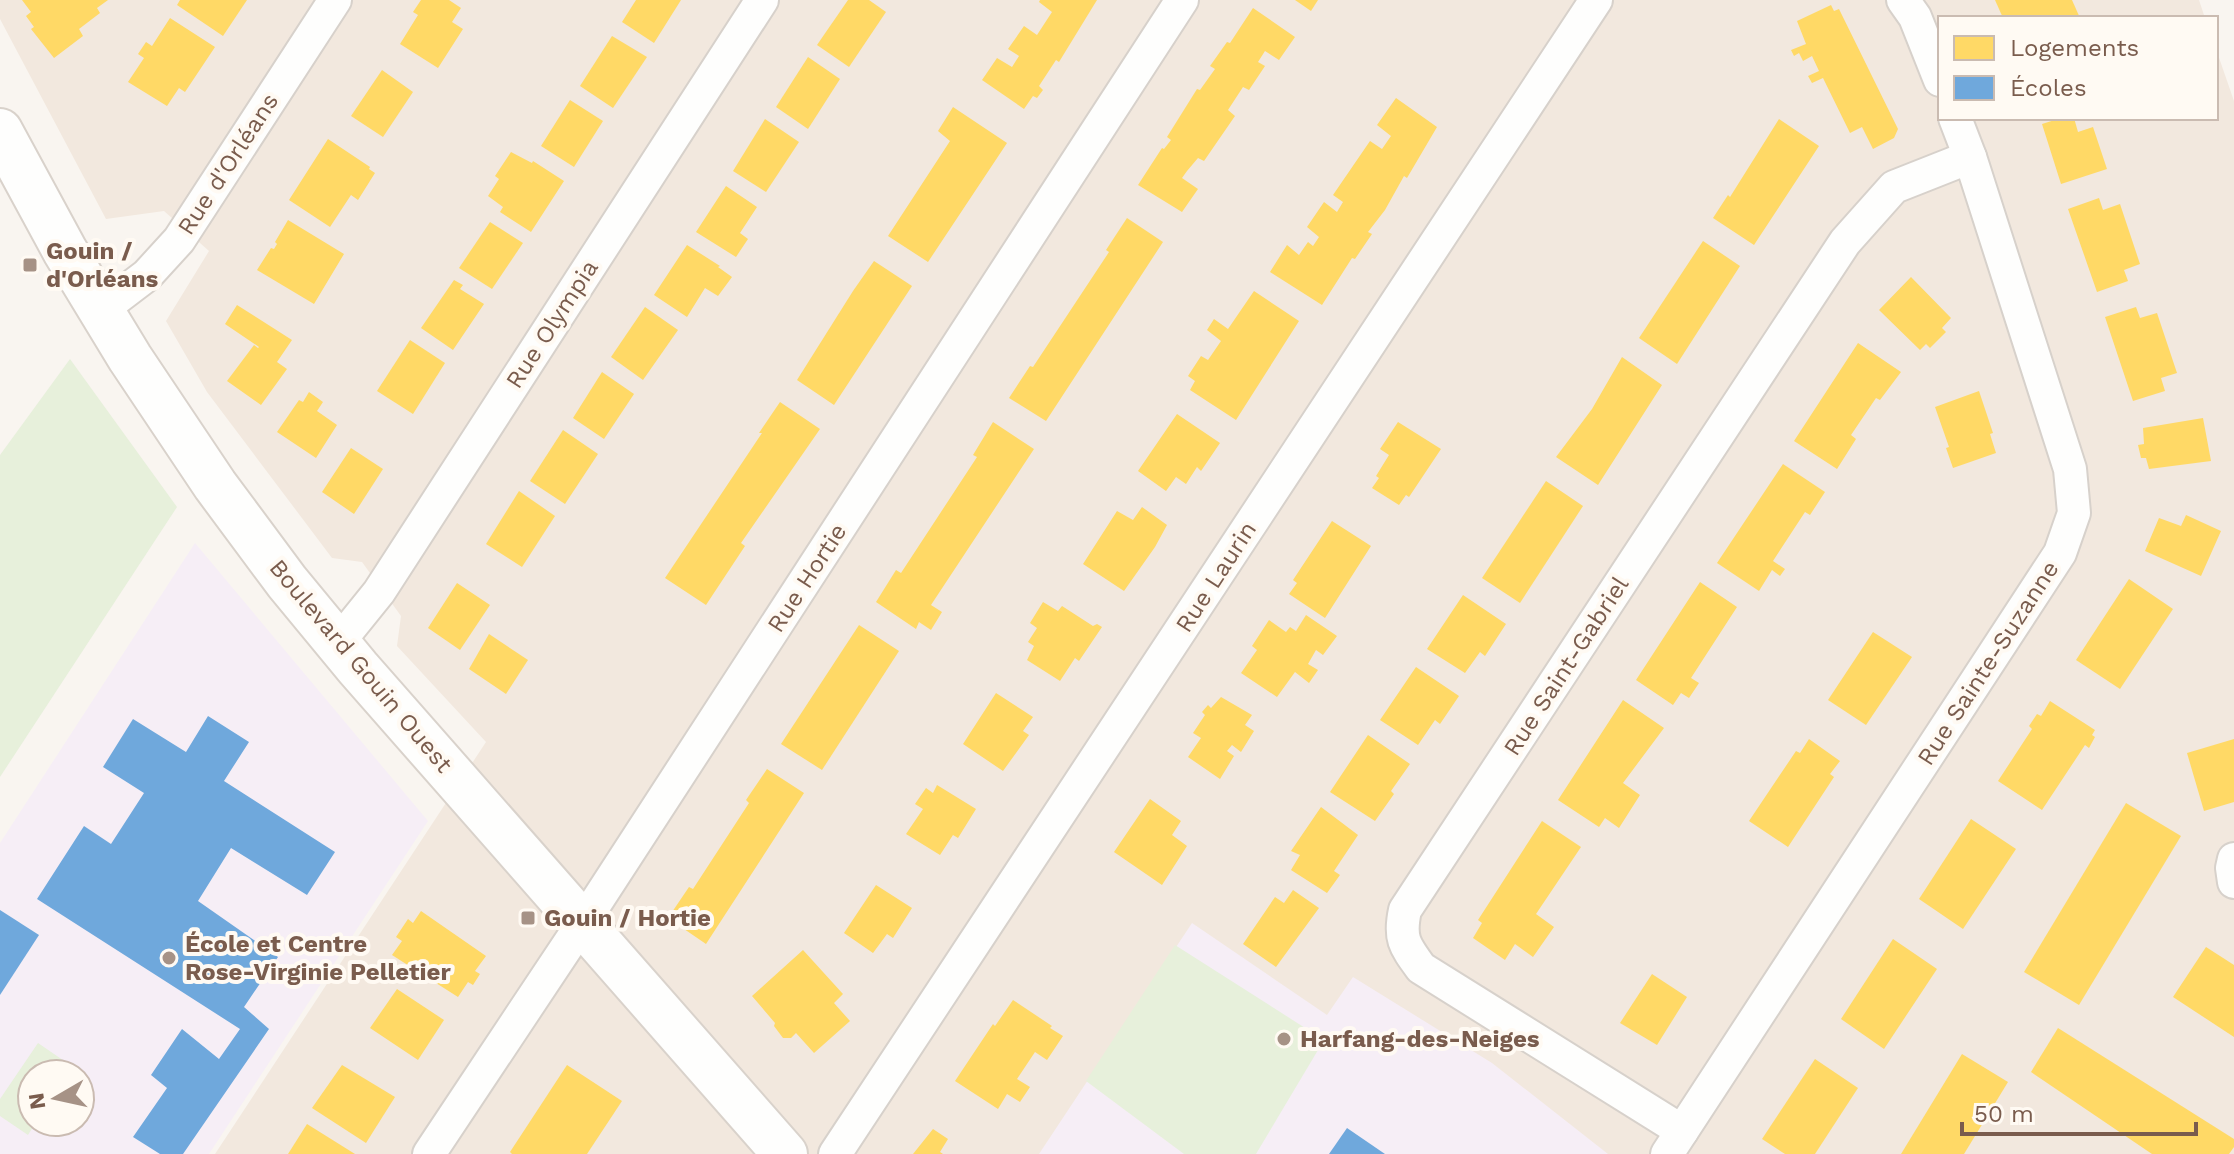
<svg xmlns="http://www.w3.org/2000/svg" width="2234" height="1154" font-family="'Work Sans',sans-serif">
  <rect width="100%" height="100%" fill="#f9f5f0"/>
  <!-- residential -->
  <polygon fill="#f2e8de" points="0,0 2199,0 2205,18 1940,18 1940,118 2216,118 2216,49 2234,101 2234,1154 215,1154 486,742 397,646 401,616 362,562 332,558 207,392 166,321 209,251 164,211 106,219 0,19"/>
  <!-- education -->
  <g fill="#f6eef6" fill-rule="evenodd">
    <path d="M195,543L428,821L209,1154H0V843ZM32,1074H80V1122H32Z"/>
    <polygon points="1192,923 1327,1015 1353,977 1492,1063 1608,1154 1039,1154"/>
  </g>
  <!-- green -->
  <g fill="#e7f0db">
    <polygon points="70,359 177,507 0,777 0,455"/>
    <polygon points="1175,945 1324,1040 1256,1154 1184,1154 1086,1081"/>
    <polygon points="38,1043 73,1067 69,1074 32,1074 32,1122 36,1122 28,1135 0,1116 0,1099"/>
  </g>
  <!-- homes -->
  <g fill="#ffd966">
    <polygon points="22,0 108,0 97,8 100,13 79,29 83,36 54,58 31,29 34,27 26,16 31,12"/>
    <polygon points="180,0 247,0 223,36 177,5"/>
    <polygon points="421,0 449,0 461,8 452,22 463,29 438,68 400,44 418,15 413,12"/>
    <polygon points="636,0 681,0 654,43 622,22"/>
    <polygon points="848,0 869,0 886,12 849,67 817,45"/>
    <polygon points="1040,0 1097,0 1059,62 1056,60 1039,86 1043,90 1037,98 1033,96 1024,109 982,80 997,58 1012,67 1019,56 1008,49 1024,26 1037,35 1052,12 1039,2"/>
    <polygon points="1295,0 1318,0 1311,11"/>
    <polygon points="1995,0 2072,0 2080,18 2003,18"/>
    <polygon points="1831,5 1834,11 1839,9 1898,129 1894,138 1873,149 1862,127 1850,133 1823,78 1812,83 1808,76 1819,71 1812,56 1803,61 1799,53 1794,56 1791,50 1806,44 1797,21"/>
    <polygon points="1253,8 1295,37 1279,60 1265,51 1258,62 1265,66 1249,90 1243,87 1228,110 1235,116 1204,161 1198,158 1187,171 1182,178 1198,189 1182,212 1138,185 1162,148 1164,149 1171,140 1167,137 1197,89 1200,90 1215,69 1210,66 1227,42 1230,43"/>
    <polygon points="170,18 215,47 185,92 179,88 167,106 128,82 144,58 138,54 146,42 152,46"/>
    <polygon points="612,36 647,57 613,108 580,86"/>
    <polygon points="808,57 840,79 808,129 776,107"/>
    <polygon points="382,70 413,92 383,137 351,116"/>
    <polygon points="1396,98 1437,127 1407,178 1404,176 1385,210 1368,232 1372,234 1355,259 1352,258 1322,305 1270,272 1287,245 1299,255 1308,242 1313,246 1319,237 1307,227 1324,202 1337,212 1343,202 1333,195 1370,141 1382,149 1391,136 1377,125"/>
    <polygon points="570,100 603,121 574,167 541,146"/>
    <polygon points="953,107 1007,143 928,262 888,236 950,141 938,131"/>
    <polygon points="2061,118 2074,118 2078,132 2093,127 2107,169 2061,184 2042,124"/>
    <polygon points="765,119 799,142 766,192 733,171"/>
    <polygon points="1779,119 1819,146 1754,245 1713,218 1728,195 1730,197"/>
    <polygon points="328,139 370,167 369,169 375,173 358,200 351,195 330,227 289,200"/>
    <polygon points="511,152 532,163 533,161 564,181 531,232 500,212 503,207 488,196 499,179 495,176"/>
    <polygon points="726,186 757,207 740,233 748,239 736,257 696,232"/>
    <polygon points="2099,198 2103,210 2120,204 2140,264 2124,270 2128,281 2097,292 2068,209"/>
    <polygon points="1127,218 1163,242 1046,421 1009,398 1030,366 1033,367 1109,252 1106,250"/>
    <polygon points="288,220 344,254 314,304 257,270 271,248 274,249 277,244 275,242"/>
    <polygon points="490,222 523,243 492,289 459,268"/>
    <polygon points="1703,241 1740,266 1677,364 1639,338"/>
    <polygon points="687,245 720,266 718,267 732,277 718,296 705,288 687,317 654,295"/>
    <polygon points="874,261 912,286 834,405 797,380 853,291"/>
    <polygon points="1911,277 1951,318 1942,328 1946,332 1930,348 1926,344 1920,350 1879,310"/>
    <polygon points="454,280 463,285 460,289 484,304 453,350 421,328"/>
    <polygon points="1254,291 1299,321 1236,420 1190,390 1195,381 1188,376 1201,356 1208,360 1221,341 1207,330 1214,319 1228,329"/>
    <polygon points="237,305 292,340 277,362 287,369 261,405 227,381 254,345 258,348 259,347 225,324"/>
    <polygon points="645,307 678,330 643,380 611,357"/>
    <polygon points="2136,307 2140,318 2157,313 2177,373 2161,378 2165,391 2133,401 2105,317"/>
    <polygon points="410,340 445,363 413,414 377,391"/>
    <polygon points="1858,343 1901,372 1880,400 1876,398 1851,435 1856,439 1837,469 1794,441"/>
    <polygon points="1622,357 1662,385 1598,485 1556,457 1592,409"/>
    <polygon points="602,372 634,394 604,439 573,418"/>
    <polygon points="1979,391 1993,433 1990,434 1996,453 1953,468 1946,448 1949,447 1935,407"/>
    <polygon points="309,392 323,402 317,411 337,425 316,458 277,432 299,400 303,402"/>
    <polygon points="780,402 820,429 741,543 745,546 706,605 665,578 762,433 759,433"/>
    <polygon points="1177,414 1220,443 1201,471 1197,467 1186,484 1176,477 1166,491 1138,471"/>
    <polygon points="2203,418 2211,461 2149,469 2146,458 2141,458 2138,445 2144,444 2143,428"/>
    <polygon points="993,422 1034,449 931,605 942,612 931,630 919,622 916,629 876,602 896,570 901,573 977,457 973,455"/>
    <polygon points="1398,422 1441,449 1409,497 1406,495 1399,505 1372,488 1379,478 1376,476 1389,455 1380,449"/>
    <polygon points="563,430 598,454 565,504 530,481"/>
    <polygon points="351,448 383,469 354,514 322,492"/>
    <polygon points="1783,464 1825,492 1810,515 1805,512 1773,561 1785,569 1780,576 1772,570 1759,591 1717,563"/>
    <polygon points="1546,481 1583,506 1520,603 1482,578"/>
    <polygon points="519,491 555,516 522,567 486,544"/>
    <polygon points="1142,507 1167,525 1155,547 1124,591 1083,564 1117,511 1133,520"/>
    <polygon points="2186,515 2221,531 2201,576 2145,551 2159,518 2181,526"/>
    <polygon points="1332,521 1371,546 1325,618 1289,594 1297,583 1293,580"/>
    <polygon points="2129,579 2173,609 2120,689 2076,660"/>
    <polygon points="1700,582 1737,607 1691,678 1699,683 1689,698 1681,693 1673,705 1636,680"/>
    <polygon points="457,583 490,605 460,650 428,628"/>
    <polygon points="1463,595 1506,624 1485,656 1480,652 1465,673 1427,649"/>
    <polygon points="1043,602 1058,611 1062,606 1093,626 1097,624 1102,627 1079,661 1075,658 1060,681 1027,660 1034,646 1028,642 1037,628 1030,623"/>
    <polygon points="1306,615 1337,636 1323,655 1316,650 1308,664 1318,670 1309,683 1295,672 1277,697 1241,673 1257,650 1252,646 1269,620 1286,632 1290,627 1296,631"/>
    <polygon points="859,625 899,651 822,770 781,744"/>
    <polygon points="1873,632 1912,657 1866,725 1828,700"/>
    <polygon points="489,634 528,660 506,694 469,669"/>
    <polygon points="1416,667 1459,696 1440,724 1435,720 1418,745 1380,720"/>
    <polygon points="996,693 1033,717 1023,731 1029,735 1003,771 963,744"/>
    <polygon points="1221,697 1252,715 1245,725 1254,731 1241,752 1232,745 1227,751 1234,756 1220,779 1188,757 1201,738 1193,733 1205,715 1202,712 1208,705 1211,708"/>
    <polygon points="1623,700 1664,728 1623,783 1640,795 1619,828 1605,818 1599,827 1558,800"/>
    <polygon points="2050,701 2095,730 2092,735 2095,737 2089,748 2085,745 2042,810 1998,781 2032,729 2029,726 2037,714 2041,716"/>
    <polygon points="1368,735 1410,764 1391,791 1394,794 1375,821 1330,792"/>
    <polygon points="1809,739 1840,761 1830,774 1834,777 1788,847 1749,821 1796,751 1800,753"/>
    <polygon points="2234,739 2234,802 2204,811 2187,753"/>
    <polygon points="767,769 804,793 706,944 668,918 689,887 693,889 749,803 746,800"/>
    <polygon points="937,785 976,809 958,838 953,835 940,855 906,834 923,809 915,804 926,788 933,793"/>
    <polygon points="1150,799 1181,821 1172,835 1187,846 1162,885 1114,852"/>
    <polygon points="2126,803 2181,836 2079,1005 2024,972"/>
    <polygon points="1321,807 1358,835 1334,871 1340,875 1327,893 1291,870 1300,855 1291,851"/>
    <polygon points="1971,819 2016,849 1963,929 1919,899"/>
    <polygon points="1542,821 1581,847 1536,914 1554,927 1533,957 1515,944 1505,960 1473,938 1482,923 1478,920"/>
    <polygon points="876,885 912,908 893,938 887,934 873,953 844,933"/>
    <polygon points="1293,890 1319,908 1276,967 1243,944 1275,897 1284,903"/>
    <polygon points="421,911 486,956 475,971 480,974 473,985 468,982 458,997 392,955 402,941 396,937 408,919 413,923"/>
    <polygon points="1893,939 1937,969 1884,1049 1841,1019"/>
    <polygon points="2206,947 2234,965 2234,1037 2173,997"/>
    <polygon points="803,950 843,994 834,1003 850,1021 814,1053 796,1033 791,1038 783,1038 774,1026 775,1023 752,996"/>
    <polygon points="1652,974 1687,997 1657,1045 1620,1023"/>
    <polygon points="397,989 444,1020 418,1060 370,1028"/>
    <polygon points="1013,1000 1052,1026 1050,1028 1063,1036 1047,1060 1035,1052 1017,1079 1030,1087 1020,1102 1007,1094 998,1109 955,1081 993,1024 995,1026"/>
    <polygon points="2058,1028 2234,1139 2234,1147 2229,1154 2152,1154 2031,1072"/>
    <polygon points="1962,1054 2008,1082 1964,1154 1901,1154"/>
    <polygon points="1815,1059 1858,1088 1815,1154 1785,1154 1762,1139"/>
    <polygon points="342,1065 395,1097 366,1143 312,1108"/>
    <polygon points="567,1065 622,1101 587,1154 512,1154 510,1152"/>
    <polygon points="307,1124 355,1154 288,1154"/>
    <polygon points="933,1129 948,1139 940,1152 943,1154 913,1154"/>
  </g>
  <!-- schools -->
  <g fill="#6fa8dc">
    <polygon points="208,716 249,742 224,781 335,852 307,895 231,848 198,901 278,957 244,1007 269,1029 183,1154 160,1154 133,1137 167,1088 151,1075 182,1029 219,1059 240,1029 37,899 84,826 111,844 144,793 103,767 133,719 186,752"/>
    <polygon points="0,910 39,935 0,995"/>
    <polygon points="1347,1128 1385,1154 1329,1154"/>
  </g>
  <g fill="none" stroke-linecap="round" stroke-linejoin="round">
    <!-- street casing -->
    <g stroke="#d7d1cb" stroke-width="36">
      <g id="street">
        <polyline points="1903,0 1915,17 1940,80"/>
        <polyline points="101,310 147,275 179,240 335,0"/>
        <polyline points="337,644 379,592 762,0"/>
        <polyline points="2234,859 2232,868 2234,882"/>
        <path d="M1682,1131L1421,968C1404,945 1399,938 1405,910L1845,242L1894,187L1970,157"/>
        <polyline points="429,1154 582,924 1182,0"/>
        <polyline points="835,1154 1596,0"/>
        <polyline points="1667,1154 2060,553 2074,513 2070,469 1970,157 1955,118"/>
      </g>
    </g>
    <!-- secondary casing -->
    <g stroke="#d9d2cb" stroke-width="48">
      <polyline id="secondary" points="0,131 65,251 130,358 215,485 287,582 358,668 785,1154"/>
    </g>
    <!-- street -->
    <use href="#street" stroke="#fefefd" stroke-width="32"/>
    <!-- secondary -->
    <use href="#secondary" stroke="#fefefd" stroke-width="44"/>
  </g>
  <!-- markers -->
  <g fill="#a69286" stroke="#fffaf3" stroke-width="3">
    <rect x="22" y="257" width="16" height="16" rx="4"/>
    <rect x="520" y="910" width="16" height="16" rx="4"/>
    <circle cx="169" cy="958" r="8"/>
    <circle cx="1284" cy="1039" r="8"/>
  </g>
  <g text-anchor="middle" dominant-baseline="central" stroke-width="8" stroke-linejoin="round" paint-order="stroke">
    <!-- street labels -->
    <g font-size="24" fill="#7a5c4d" stroke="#fffaf3">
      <text transform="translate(228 164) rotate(-57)">Rue d'Orléans</text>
      <text transform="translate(552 324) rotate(-57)">Rue Olympia</text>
      <text transform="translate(1216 577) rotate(-57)">Rue Laurin</text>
      <text transform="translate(807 578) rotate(-57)">Rue Hortie</text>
      <text transform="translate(1988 663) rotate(-57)">Rue Sainte-Suzanne</text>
      <text transform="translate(361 666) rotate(50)">Boulevard Gouin Ouest</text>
      <text transform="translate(1566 666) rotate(-57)">Rue Saint-Gabriel</text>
    </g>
    <!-- poi labels -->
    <g font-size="24" font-weight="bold" fill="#7a5c4d" stroke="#fffaf3" text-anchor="start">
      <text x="46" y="251">Gouin /<tspan x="46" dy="28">d'Orléans</tspan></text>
      <text x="544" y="918">Gouin / Hortie</text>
      <text x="185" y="944">École et Centre<tspan x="185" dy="28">Rose-Virginie Pelletier</tspan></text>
      <text x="1300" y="1039">Harfang-des-Neiges</text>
    </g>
  </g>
  <!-- legend -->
  <rect x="1938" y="16" width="280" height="104" fill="#fffaf3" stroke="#cabbb1" stroke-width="2"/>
  <rect x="1954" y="36" width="40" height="24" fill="#ffd966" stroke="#cabbb1" stroke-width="2"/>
  <text x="2010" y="56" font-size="24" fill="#7a5c4d">Logements</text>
  <rect x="1954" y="76" width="40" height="24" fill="#6fa8dc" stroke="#cabbb1" stroke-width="2"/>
  <text x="2010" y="96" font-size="24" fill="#7a5c4d">Écoles</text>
  <!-- north arrow -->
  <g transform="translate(56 1098) rotate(261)"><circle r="38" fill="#fffaf3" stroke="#cabbb1" stroke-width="2"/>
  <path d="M0-6L14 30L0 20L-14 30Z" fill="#a69286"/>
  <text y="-12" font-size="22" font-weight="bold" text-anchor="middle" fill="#7a5c4d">N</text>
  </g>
  <!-- scale -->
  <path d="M1962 1122v12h234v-12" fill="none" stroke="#7a5c4d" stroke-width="4"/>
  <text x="1974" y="1122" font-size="24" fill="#7a5c4d" stroke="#fffaf3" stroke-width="6" paint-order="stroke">50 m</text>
</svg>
